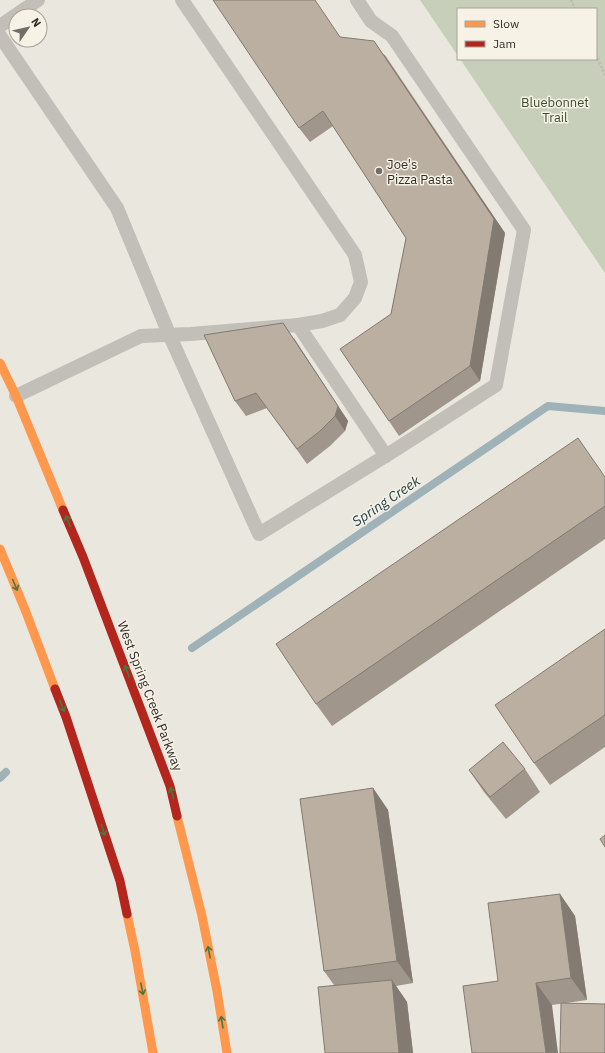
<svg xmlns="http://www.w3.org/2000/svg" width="605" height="1053" font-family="'IBM Plex Sans',sans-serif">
  <rect width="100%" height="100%" fill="#eae7de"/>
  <!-- green -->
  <polygon fill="#c7cfba" points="420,0 605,0 605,273 460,59 596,59 596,9 458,9 458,56"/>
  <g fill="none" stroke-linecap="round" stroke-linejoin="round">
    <!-- stream -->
    <g stroke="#9eb2b8" stroke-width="8">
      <polyline points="192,648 548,406 605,411"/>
      <polyline points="0,778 6,772"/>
    </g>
    <!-- path -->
    <g stroke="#bbb7b0" stroke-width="2.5" stroke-dasharray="2 2" stroke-linecap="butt">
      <polyline points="571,0 575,9"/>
      <polyline points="596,55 605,75"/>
    </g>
    <!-- lane -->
    <g stroke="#c2bfb8" stroke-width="14">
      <polyline points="0,26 38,0"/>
      <polyline points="0,36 117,208 169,334 259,534 395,450 496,385 524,230 392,36 371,21 357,0"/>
      <polyline points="298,325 386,456"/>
      <polyline points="16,396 141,336 191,334 298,325 322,321 340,315 355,298 361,282 355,255 182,0"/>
    </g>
    <!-- slow -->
    <g stroke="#ff974d" stroke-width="9">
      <polyline points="0,363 16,396 63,510"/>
      <polyline points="0,549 26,612 55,689"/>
      <polyline points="177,816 202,916 217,991 227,1053"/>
      <polyline points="127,914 135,951 153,1053"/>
    </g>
    <!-- jam -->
    <g stroke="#b3261e" stroke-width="9">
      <polyline points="63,510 83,557 170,786 177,816"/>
      <polyline points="55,689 66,717 120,881 127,914"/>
    </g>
  </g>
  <!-- wall -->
  <g fill="#a1968b">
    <polygon points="341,37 385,55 505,233 480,381 399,436 389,421 391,314 406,238 333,126 310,142 299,128"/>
    <polygon points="294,338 348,421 345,431 330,446 307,464 267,408 246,416 235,401"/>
    <polygon points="605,476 605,539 332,726 316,704"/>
    <polygon points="605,629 605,747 550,785 534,763"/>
    <polygon points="525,769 540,792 506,819 484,792 469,770"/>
    <polygon points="373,788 388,810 413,983 396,986 407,1002 413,1053 325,1053 334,985 324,971"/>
    <polygon points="560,894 575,916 587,1000 552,1005 498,981"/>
  </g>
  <!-- shaded-wall -->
  <g fill="#837a71">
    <polygon points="374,41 505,233 480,381 470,366"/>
    <polygon points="283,323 348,421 345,431 335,416"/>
    <polygon points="373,788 388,810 413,983 397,961"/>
    <polygon points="560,894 575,916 587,1000 571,978"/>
    <polygon points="392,980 407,1002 413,1053 399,1053"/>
    <polygon points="536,983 552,1005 558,1053 546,1053"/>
  </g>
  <!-- building -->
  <g fill="#bbafa2" stroke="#837a71">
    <polygon points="213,0 315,0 340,37 374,41 494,219 470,366 389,421 340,349 391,314 406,238 323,111 299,128"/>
    <polygon points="283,323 338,406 335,416 320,431 297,449 256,393 235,401 204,335"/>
    <polygon points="578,438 605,477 605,506 316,704 276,644"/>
    <polygon points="605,629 605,715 534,763 495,705"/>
    <polygon points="503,742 525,769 490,797 469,770"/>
    <polygon points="373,788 397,961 324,971 300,799"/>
    <polygon points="605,835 605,847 600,839"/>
    <polygon points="560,894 571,978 536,983 546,1053 472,1053 463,986 498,981 488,903"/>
    <polygon points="392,980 399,1053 325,1053 318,987"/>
    <polygon points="561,1003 605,1004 605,1053 560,1053"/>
  </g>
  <!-- one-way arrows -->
  <defs><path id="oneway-shaft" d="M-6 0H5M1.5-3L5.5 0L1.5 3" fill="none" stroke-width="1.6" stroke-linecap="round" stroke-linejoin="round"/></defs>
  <g stroke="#487944">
    <use href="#oneway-shaft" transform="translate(68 521) rotate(-112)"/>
    <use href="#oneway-shaft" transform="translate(15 585) rotate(67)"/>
    <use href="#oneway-shaft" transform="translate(127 671) rotate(-110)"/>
    <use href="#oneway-shaft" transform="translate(62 706) rotate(69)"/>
    <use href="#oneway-shaft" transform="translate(172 793) rotate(-105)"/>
    <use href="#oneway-shaft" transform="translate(103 830) rotate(72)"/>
    <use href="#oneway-shaft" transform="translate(209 952) rotate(-101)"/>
    <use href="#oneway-shaft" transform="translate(142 989) rotate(79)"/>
    <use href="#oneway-shaft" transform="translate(222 1022) rotate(-99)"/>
  </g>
  <!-- markers -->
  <circle fill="#726e67" stroke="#f6f2e6" stroke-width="1.5" cx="379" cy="171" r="4"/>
  <g text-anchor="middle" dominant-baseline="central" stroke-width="3" stroke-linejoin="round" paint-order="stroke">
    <!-- park labels -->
    <g font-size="13" fill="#3b4d2e" stroke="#f6f2e6">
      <text x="555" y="102">Bluebonnet<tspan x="555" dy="15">Trail</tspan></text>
    </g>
    <!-- poi labels -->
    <g font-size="13" fill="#322d27" stroke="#f6f2e6" text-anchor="start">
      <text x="387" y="164">Joe's<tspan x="387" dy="15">Pizza Pasta</tspan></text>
    </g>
    <!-- street labels -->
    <g font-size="13" fill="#322d27" stroke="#f6f2e6">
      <text transform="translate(150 696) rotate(69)">West Spring Creek Parkway</text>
    </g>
    <!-- water labels -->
    <g font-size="14" font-style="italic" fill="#22414e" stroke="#f6f2e6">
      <text transform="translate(386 501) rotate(-34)">Spring Creek</text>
    </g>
  </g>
  <!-- legend -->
  <rect x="457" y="8" width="140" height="52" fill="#f6f2e6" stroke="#a8a39a"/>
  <rect x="465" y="21" width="20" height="6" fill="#ff974d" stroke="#a8a39a"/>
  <text x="493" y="28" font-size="12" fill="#322d27">Slow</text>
  <rect x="465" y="41" width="20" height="6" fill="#b3261e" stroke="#a8a39a"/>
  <text x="493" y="48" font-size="12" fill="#322d27">Jam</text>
  <!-- north arrow -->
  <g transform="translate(28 28) rotate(56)"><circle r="19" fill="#f6f2e6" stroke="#a8a39a"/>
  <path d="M0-3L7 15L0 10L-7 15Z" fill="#726e67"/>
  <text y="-6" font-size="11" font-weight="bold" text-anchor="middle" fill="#322d27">N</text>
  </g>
</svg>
